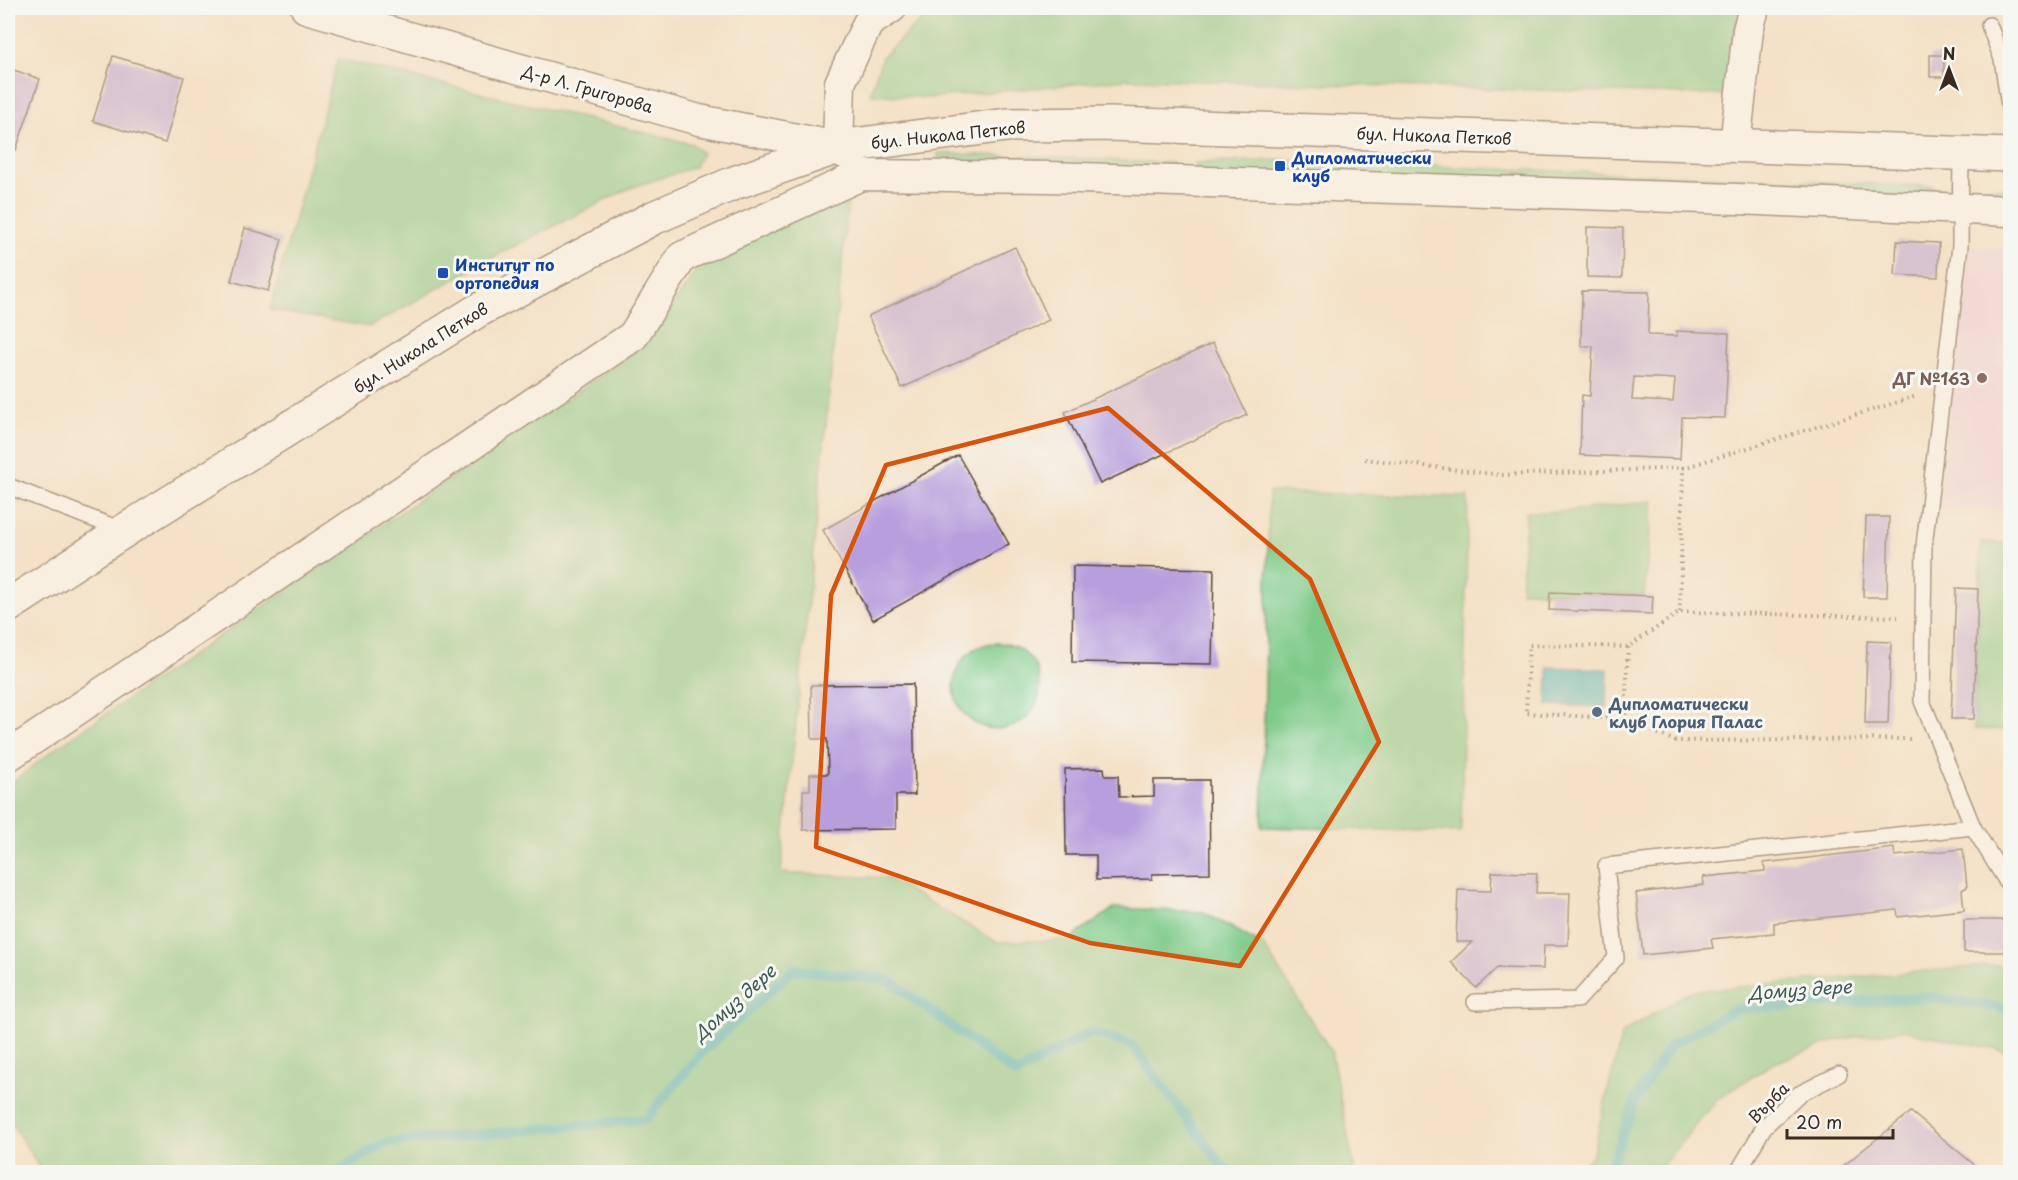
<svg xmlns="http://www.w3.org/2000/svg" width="2018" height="1180" font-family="'Playpen Sans',sans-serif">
  <rect width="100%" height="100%" fill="#f6f6f2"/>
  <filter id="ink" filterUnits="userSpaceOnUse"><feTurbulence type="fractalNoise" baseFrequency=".0167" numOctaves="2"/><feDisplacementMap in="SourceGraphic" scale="12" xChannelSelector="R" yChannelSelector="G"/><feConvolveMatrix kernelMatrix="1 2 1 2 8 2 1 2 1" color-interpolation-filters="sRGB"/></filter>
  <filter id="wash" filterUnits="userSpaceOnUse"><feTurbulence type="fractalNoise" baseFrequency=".008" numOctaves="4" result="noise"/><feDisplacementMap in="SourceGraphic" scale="24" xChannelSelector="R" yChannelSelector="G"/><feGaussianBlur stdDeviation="1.35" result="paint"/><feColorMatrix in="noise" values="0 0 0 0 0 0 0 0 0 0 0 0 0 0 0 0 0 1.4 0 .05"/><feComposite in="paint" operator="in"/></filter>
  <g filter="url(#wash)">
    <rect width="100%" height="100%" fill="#f4e1c7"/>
    <!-- built -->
    <polygon fill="#f0d0e4" points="1969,247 2010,248 2010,509 1938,509"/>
    <!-- green -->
    <g fill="#7eca88" stroke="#5c7a53" stroke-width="1.5">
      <polygon points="946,8 1739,8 1724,95 1128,79 928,98 870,94 882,57 924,17"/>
      <polygon points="338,59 692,144 702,153 695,167 630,188 506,250 369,327 270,310"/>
      <polygon points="938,153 1173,163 1173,175 938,168"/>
      <polygon points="1282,160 1932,186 1943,191 1941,200 1196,174 1195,163"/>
      <polygon points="1989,188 2010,188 2010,206 1972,196 1974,192"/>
      <polygon points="849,193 781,873 887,878 997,942 1069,940 1114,908 1203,912 1263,945 1331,1051 1355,1172 600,1172 578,1164 441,1172 42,1172 8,1117 8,786 53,750 648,343 703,260"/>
      <polygon points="1269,492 1468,497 1461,832 1262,827"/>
      <polygon points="1653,501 1644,595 1521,591 1526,512 1560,512"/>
      <polygon points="1981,542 2010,543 2010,730 1974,729"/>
      <circle cx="997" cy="686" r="43"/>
      <polygon points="2010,964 2010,1052 1901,1030 1837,1040 1772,1064 1717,1099 1657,1172 1575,1172 1592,1156 1622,1033 1691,991"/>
    </g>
    <!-- water -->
    <polygon fill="#43b3bc" stroke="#3f6e6d" stroke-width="1.5" points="1548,667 1608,669 1607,707 1547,705"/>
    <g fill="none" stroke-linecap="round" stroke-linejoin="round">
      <!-- stream -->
      <g stroke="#43b3bc" stroke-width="10">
        <polyline points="335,1172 385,1143 646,1119 701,1053 794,969 889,980 1016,1074 1091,1032 1132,1045 1227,1172"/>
        <polyline points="1608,1172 1636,1099 1671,1045 1736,1009 1928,997 2010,1009"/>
      </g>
    </g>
    <g id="blocks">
      <!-- building -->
      <g fill="#b79fdd" fill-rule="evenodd">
        <rect x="1930" y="55" width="14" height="22"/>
        <polygon points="113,56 184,77 165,143 93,121"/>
        <polygon points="8,68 40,79 16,150 8,147"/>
        <polygon points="1587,227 1623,228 1622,278 1587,277"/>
        <polygon points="245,228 282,239 268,291 231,281"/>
        <polygon points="1897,241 1939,243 1938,277 1895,275"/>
        <polygon points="1015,247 1049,320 902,388 868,316"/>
        <path d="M1582,291L1649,292L1648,335L1677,336L1676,331L1729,333L1725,418L1682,417L1680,459L1580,455L1582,395L1590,396L1593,346H1581ZM1634,377L1675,379L1673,402L1632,400Z"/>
        <polygon points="1213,343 1247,415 1100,484 1065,412"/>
        <polygon points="958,455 1009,544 873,620 823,530"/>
        <polygon points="1866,517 1889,517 1887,597 1863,597"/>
        <polygon points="1073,566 1214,569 1212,664 1072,662"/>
        <polygon points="1956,588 1978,589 1974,719 1951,719"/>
        <polygon points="1550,592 1653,596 1652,614 1549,610"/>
        <polygon points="1867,641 1891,642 1888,724 1865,724"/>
        <polygon points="913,684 915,795 896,795 896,829 803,830 803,790 810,790 810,774 828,774 827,739 812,739 811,685"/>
        <polygon points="1104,768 1105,776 1118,776 1119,797 1154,796 1154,780 1209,780 1210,873 1152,874 1152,879 1096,880 1096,855 1066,855 1065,769"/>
        <polygon points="1894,848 1895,856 1963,849 1967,887 1962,890 1964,910 1898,917 1897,910 1774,923 1774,933 1711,939 1713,948 1643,955 1636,893 1704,885 1703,877 1765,871 1764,863"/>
        <polygon points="1492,872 1537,873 1536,893 1570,893 1568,945 1544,945 1543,969 1497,968 1476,988 1451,962 1472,942 1456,942 1458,890 1491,891"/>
        <rect x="1964" y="920" width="45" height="32"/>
        <polygon points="1911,1112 1983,1172 1836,1172 1864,1149"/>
      </g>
    </g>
  </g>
  <g filter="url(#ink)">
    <use href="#blocks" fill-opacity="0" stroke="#574537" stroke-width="1.5"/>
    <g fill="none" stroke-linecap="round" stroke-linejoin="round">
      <!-- lane casing -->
      <g stroke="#574537" stroke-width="18">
        <g id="lane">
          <polyline points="1989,25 2002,59 2010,113"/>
          <polyline points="1961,153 1960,246 1924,546 1922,701 1973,827 2010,887"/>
          <polyline points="8,486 124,531"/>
          <polyline points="1475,1002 1578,1000 1616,958 1606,866 1973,827"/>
          <polyline points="1738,1172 1764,1127 1799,1094 1839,1074"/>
        </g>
      </g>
      <!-- street casing -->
      <g stroke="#574537" stroke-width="33">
        <g id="street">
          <polyline points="306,8 699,120 838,147 844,153"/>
          <polyline points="1735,145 1748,30 1754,8"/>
          <polyline points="838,147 840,83 868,23 891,8"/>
          <polyline points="8,756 633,336 682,257 861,175 1049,177 1737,199 2010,211"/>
        </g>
      </g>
      <!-- secondary casing -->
      <g stroke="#574537" stroke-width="36">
        <polyline id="secondary" points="8,606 124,531 477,311 653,218 734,183 838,147 1007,125 1110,124 2010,155"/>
      </g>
      <!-- path -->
      <g stroke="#574537" stroke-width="4" stroke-dasharray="1.5 4.5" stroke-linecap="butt">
        <polyline points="1365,459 1502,475 1683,468"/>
        <polyline points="1680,612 1683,468 1917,396"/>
        <polyline points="1628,647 1625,719 1675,741 1910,739"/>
        <polyline points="1625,719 1526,713 1529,645 1628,647 1680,612 1898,617"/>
      </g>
      <!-- lane -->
      <use href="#lane" stroke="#fff" stroke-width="15"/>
      <!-- street -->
      <use href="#street" stroke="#fff" stroke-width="30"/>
      <!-- secondary -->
      <use href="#secondary" stroke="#fff" stroke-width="33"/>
    </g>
  </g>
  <!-- marked area -->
  <path d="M0 0H2018V1180H0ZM1108,408L1310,579L1379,742L1240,966L1090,943L816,847L831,595L886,465Z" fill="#f4e1c7" fill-opacity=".55" fill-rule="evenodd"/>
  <path fill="none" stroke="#d7540e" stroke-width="4.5" stroke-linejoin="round" d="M1108,408L1310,579L1379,742L1240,966L1090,943L816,847L831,595L886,465Z"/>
  <!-- markers -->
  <g fill="#1a4fb4" stroke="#f6f6f2" stroke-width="2">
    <rect x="1274" y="160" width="12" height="12" rx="3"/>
    <rect x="437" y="267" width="12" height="12" rx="3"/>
  </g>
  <circle fill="#8d6e63" stroke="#f6f6f2" stroke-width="2" cx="1982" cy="378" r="6"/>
  <circle fill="#5c6f8a" stroke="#f6f6f2" stroke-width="2" cx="1597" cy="712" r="6"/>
  <g text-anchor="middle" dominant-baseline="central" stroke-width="6" stroke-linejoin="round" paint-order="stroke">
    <!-- street labels -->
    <g font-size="16" fill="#3b2a1e" stroke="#f6f6f2">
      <text transform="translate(588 88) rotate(16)">Д-р Л. Григорова</text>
      <text transform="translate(948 134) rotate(-6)">бул. Никола Петков</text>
      <text transform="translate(1434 135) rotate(2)">бул. Никола Петков</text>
      <text transform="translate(420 347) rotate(-32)">бул. Никола Петков</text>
      <text transform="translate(1768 1102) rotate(-45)">Върба</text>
    </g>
    <!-- transit labels -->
    <g font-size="16" font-weight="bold" fill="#164399" stroke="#f6f6f2" text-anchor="start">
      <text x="1292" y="157">Дипломатически<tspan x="1292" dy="18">клуб</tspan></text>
      <text x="455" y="264">Институт по<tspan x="455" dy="18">ортопедия</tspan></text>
    </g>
    <!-- education labels -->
    <g font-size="16" font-weight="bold" fill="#785e54" stroke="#f6f6f2" text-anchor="end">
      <text x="1970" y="378">ДГ №163</text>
    </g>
    <!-- service labels -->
    <g font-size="16" font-weight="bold" fill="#4e5e75" stroke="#f6f6f2" text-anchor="start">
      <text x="1609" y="703">Дипломатически<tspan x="1609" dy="18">клуб Глория Палас</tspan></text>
    </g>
    <!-- water labels -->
    <g font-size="18" font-style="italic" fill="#3e5a55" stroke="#f6f6f2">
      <text transform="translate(1800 989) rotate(-4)">Домуз дере</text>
      <text transform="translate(734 1002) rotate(-42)">Домуз дере</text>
    </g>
  </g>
  <!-- margin -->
  <rect width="2018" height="1180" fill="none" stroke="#f6f6f2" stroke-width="30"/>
  <!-- north arrow -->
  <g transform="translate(1949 69)" stroke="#f6f6f2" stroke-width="4.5" paint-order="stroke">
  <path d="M0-4.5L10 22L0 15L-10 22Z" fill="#3b2a1e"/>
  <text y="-9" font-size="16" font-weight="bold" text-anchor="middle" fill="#3b2a1e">N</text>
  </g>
  <!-- scale -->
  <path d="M1787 1129v9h106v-9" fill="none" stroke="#3b2a1e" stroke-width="3"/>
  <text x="1796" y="1129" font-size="18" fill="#3b2a1e" stroke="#f6f6f2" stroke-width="4.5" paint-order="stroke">20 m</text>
</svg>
